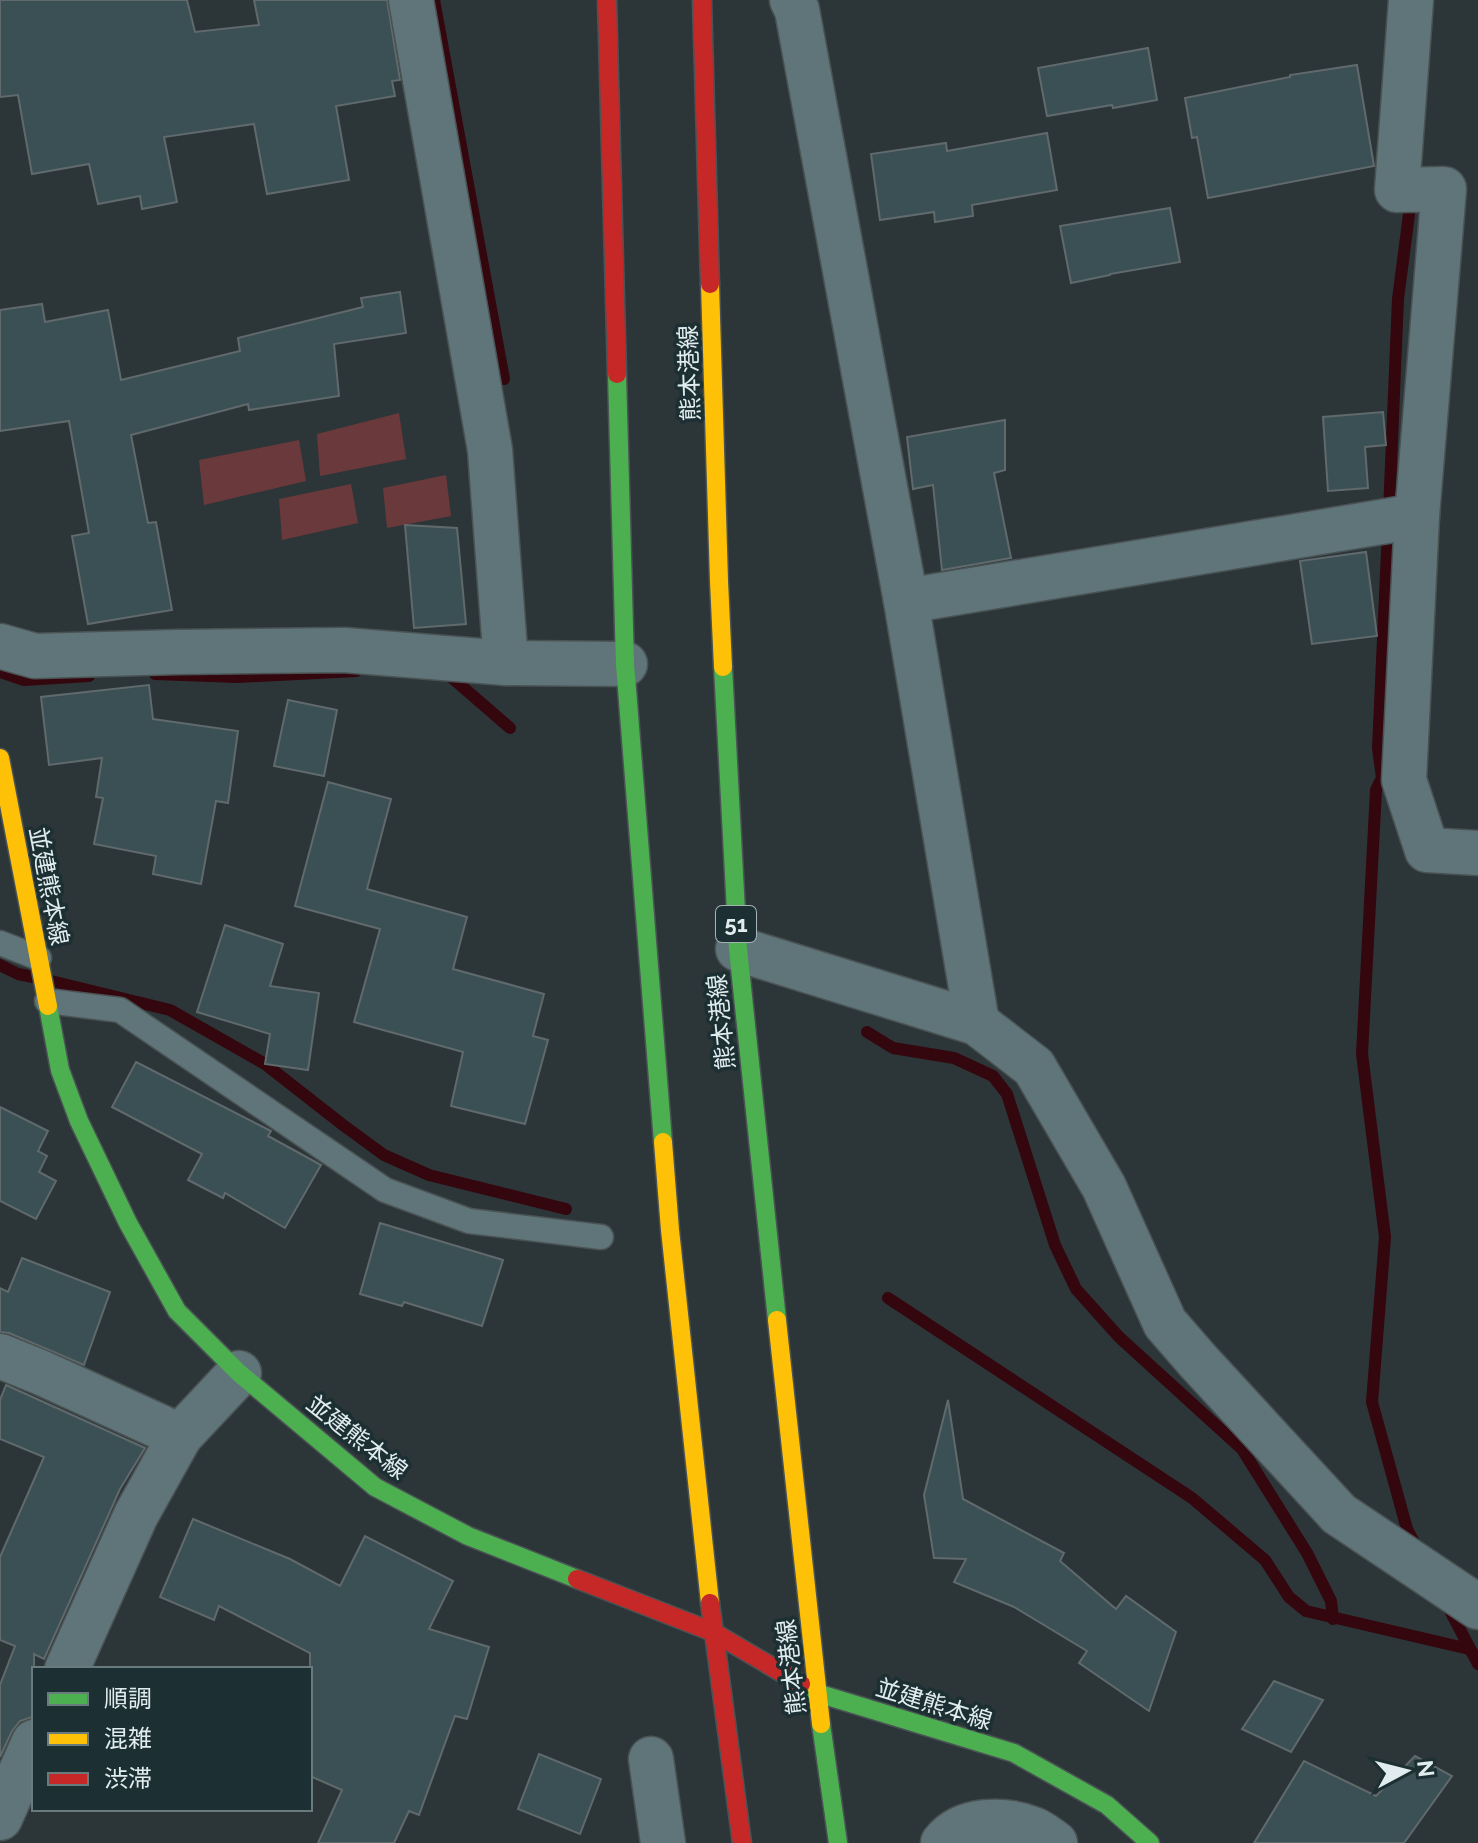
<svg xmlns="http://www.w3.org/2000/svg" width="1478" height="1843" font-family="Raleway,'Noto Sans JP',sans-serif">
  <rect width="100%" height="100%" fill="#2c3638"/>
  <!-- green -->
  <g fill="#6a393b">
    <polygon points="399,413 406,459 320,476 317,434"/>
    <polygon points="299,440 306,481 204,505 199,460"/>
    <polygon points="446,475 451,516 387,528 383,488"/>
    <polygon points="351,484 358,523 282,540 279,499"/>
  </g>
  <g fill="none" stroke-linecap="round" stroke-linejoin="round">
    <!-- stream -->
    <g stroke="#34060d" stroke-width="12">
      <polyline points="434,0 504,379"/>
      <polyline points="1389,511 1398,299 1411,199"/>
      <polyline points="1388,530 1378,748 1382,778 1376,790 1362,1054 1385,1237 1372,1402 1407,1529 1417,1548"/>
      <polyline points="443,670 510,728"/>
      <polyline points="0,672 24,680 89,676"/>
      <polyline points="155,674 237,677 356,671"/>
      <polyline points="0,965 18,974 33,977"/>
      <polyline points="51,981 170,1010 265,1064 343,1125 384,1155 429,1175 566,1209"/>
      <polyline points="867,1032 893,1048 954,1058 993,1076 1007,1094 1055,1245 1076,1289 1119,1337 1242,1449 1307,1553 1331,1601 1333,1619"/>
      <polyline points="888,1298 1192,1498 1265,1560 1289,1597 1306,1611 1469,1649 1472,1652"/>
      <polyline points="1446,1603 1478,1664"/>
    </g>
  </g>
  <!-- building -->
  <g fill="#3b5054" stroke="#60696b" stroke-width="2">
    <polygon points="0,0 187,0 195,32 259,25 254,0 387,0 400,80 392,81 395,96 336,106 349,180 267,194 254,124 164,137 177,202 142,209 140,196 98,204 89,164 32,174 18,95 0,97"/>
    <polygon points="1148,48 1157,100 1113,108 1112,105 1047,116 1038,68"/>
    <polygon points="1357,65 1374,166 1208,198 1197,137 1192,138 1185,98 1290,77 1290,75"/>
    <polygon points="1047,133 1057,190 972,205 973,216 935,222 934,212 880,220 871,154 946,143 947,151"/>
    <polygon points="1170,208 1180,262 1110,274 1110,275 1071,283 1060,226"/>
    <polygon points="400,292 406,333 334,344 339,396 249,410 248,404 131,435 148,523 156,522 172,610 88,624 72,536 89,533 69,421 0,431 0,310 42,304 45,322 108,310 121,380 240,351 238,338 363,307 361,298"/>
    <polygon points="1383,412 1386,445 1365,447 1368,488 1328,491 1323,417"/>
    <polygon points="1005,420 1005,470 994,473 1011,558 942,570 933,485 913,489 907,437"/>
    <polygon points="405,525 457,528 466,624 414,628"/>
    <polygon points="1366,552 1377,636 1312,644 1300,561"/>
    <polygon points="149,685 153,719 238,731 228,803 216,801 201,884 153,874 156,856 94,844 103,798 96,797 102,758 49,765 41,697"/>
    <polygon points="288,700 337,710 324,776 274,766"/>
    <polygon points="328,782 391,799 367,889 467,917 453,969 544,994 533,1036 548,1040 525,1124 451,1106 463,1052 354,1022 380,929 295,906"/>
    <polygon points="225,925 283,944 270,986 319,993 308,1070 265,1064 270,1034 197,1012"/>
    <polygon points="136,1062 271,1131 268,1136 321,1165 285,1228 225,1193 223,1198 188,1180 202,1154 112,1107"/>
    <polygon points="0,1107 48,1131 38,1151 47,1156 39,1172 56,1181 36,1219 0,1201"/>
    <polygon points="380,1223 503,1260 482,1326 404,1302 402,1306 360,1294"/>
    <polygon points="22,1258 110,1292 84,1365 9,1333 0,1332 0,1288 8,1292"/>
    <polygon points="6,1385 145,1448 120,1489 44,1659 34,1654 34,1711 32,1717 20,1721 12,1731 0,1757 0,1685 15,1646 0,1640 0,1557 44,1457 0,1439 0,1400"/>
    <polygon points="948,1400 963,1499 1064,1553 1060,1561 1116,1609 1126,1596 1176,1632 1149,1711 1079,1663 1087,1651 1014,1607 954,1582 966,1559 934,1558 924,1495"/>
    <polygon points="193,1519 290,1559 340,1586 365,1536 453,1581 429,1629 489,1647 467,1719 455,1716 419,1815 409,1811 394,1843 318,1843 342,1790 310,1776 310,1653 219,1606 214,1620 160,1597"/>
    <polygon points="1274,1681 1323,1700 1291,1752 1242,1729"/>
    <polygon points="539,1754 601,1779 580,1834 518,1809"/>
    <polygon points="1415,1756 1452,1776 1404,1843 1254,1843 1304,1761 1376,1796"/>
  </g>
  <g fill="none" stroke-linecap="round" stroke-linejoin="round">
    <!-- lane casing -->
    <g stroke="#4a5254" stroke-width="27">
      <g id="lane">
        <polyline points="0,943 39,958"/>
        <polyline points="47,1001 120,1010 385,1190 469,1221 601,1237"/>
      </g>
    </g>
    <!-- street casing -->
    <g stroke="#4a5254" stroke-width="47">
      <g id="street">
        <polyline points="411,0 490,450 506,663"/>
        <polyline points="792,0 797,10 906,601 977,1023"/>
        <polyline points="1411,0 1397,190 1444,189 1417,516 1404,780 1427,850 1478,853"/>
        <polyline points="906,601 1417,516"/>
        <polyline points="0,646 35,656 178,652 344,650 506,663 625,664"/>
        <polyline points="738,949 977,1023 1034,1067 1104,1187 1165,1323 1198,1361 1339,1514 1478,1607"/>
        <polyline points="0,1356 42,1373 180,1436"/>
        <polyline points="67,1669 136,1515 180,1436 239,1373"/>
        <polyline points="651,1759 663,1843"/>
        <polyline points="0,1818 34,1742"/>
        <path d="M943,1843C963,1817 1005,1818 1033,1829C1041,1832 1048,1838 1055,1843"/>
      </g>
    </g>
    <!-- fast casing -->
    <g stroke="#4a5254" stroke-width="21">
      <g id="fast">
        <polyline points="617,374 625,664 663,1142"/>
        <polyline points="723,667 738,949 777,1320"/>
        <polyline points="48,1006 60,1070 79,1121 128,1223 177,1311 239,1373 375,1487 468,1536 577,1579"/>
        <polyline points="801,1684 817,1693 1014,1753 1107,1805 1150,1843"/>
        <polyline points="821,1724 838,1843"/>
      </g>
    </g>
    <!-- slow casing -->
    <g stroke="#4a5254" stroke-width="21">
      <g id="slow">
        <polyline points="710,284 719,581 723,667"/>
        <polyline points="0,758 48,1006"/>
        <polyline points="663,1142 670,1230 710,1603"/>
        <polyline points="777,1320 821,1724"/>
      </g>
    </g>
    <!-- jam casing -->
    <g stroke="#4a5254" stroke-width="21">
      <g id="jam">
        <polyline points="607,0 617,374"/>
        <polyline points="702,0 710,284"/>
        <polyline points="577,1579 713,1632 801,1684"/>
        <polyline points="710,1603 742,1843"/>
      </g>
    </g>
    <!-- lane -->
    <use href="#lane" stroke="#5f7579" stroke-width="24"/>
    <!-- street -->
    <use href="#street" stroke="#5f7579" stroke-width="44"/>
    <!-- fast -->
    <use href="#fast" stroke="#4caf50" stroke-width="18"/>
    <!-- slow -->
    <use href="#slow" stroke="#ffc107" stroke-width="18"/>
    <!-- jam -->
    <use href="#jam" stroke="#c62828" stroke-width="18"/>
  </g>
  <g text-anchor="middle" dominant-baseline="central" stroke-width="7" stroke-linejoin="round" paint-order="stroke">
    <!-- shield labels -->
    <rect fill="#1c2f33" stroke="#a5b3b6" stroke-width="2" x="716" y="906" width="40" height="36" rx="6"/>
    <g font-size="22" font-weight="bold" fill="#e0ecee">
      <text x="736" y="924">51</text>
    </g>
    <!-- street labels -->
    <g font-size="24" fill="#e0ecee" stroke="#1c2f33">
      <text transform="translate(689 373) rotate(-92)">熊本港線</text>
      <text transform="translate(49 886) rotate(79)">並建熊本線</text>
      <text transform="translate(721 1022) rotate(-96)">熊本港線</text>
      <text transform="translate(357 1437) rotate(38)">並建熊本線</text>
      <text transform="translate(791 1667) rotate(-97)">熊本港線</text>
      <text transform="translate(934 1704) rotate(17)">並建熊本線</text>
    </g>
  </g>
  <!-- legend -->
  <rect x="32" y="1667" width="280" height="144" fill="#1c2f33" stroke="#6a7b7e" stroke-width="2"/>
  <rect x="48" y="1693" width="40" height="12" fill="#4caf50" stroke="#6a7b7e" stroke-width="2"/>
  <text x="104" y="1707" font-size="24" fill="#e0ecee">順調</text>
  <rect x="48" y="1733" width="40" height="12" fill="#ffc107" stroke="#6a7b7e" stroke-width="2"/>
  <text x="104" y="1747" font-size="24" fill="#e0ecee">混雑</text>
  <rect x="48" y="1773" width="40" height="12" fill="#c62828" stroke="#6a7b7e" stroke-width="2"/>
  <text x="104" y="1787" font-size="24" fill="#e0ecee">渋滞</text>
  <!-- north arrow -->
  <g transform="translate(1406 1771) rotate(83)" stroke="#1c2f33" stroke-width="6" paint-order="stroke">
  <path d="M0-6L14 30L0 20L-14 30Z" fill="#e0ecee"/>
  <text y="-12" font-size="22" font-weight="bold" text-anchor="middle" fill="#e0ecee">N</text>
  </g>
</svg>
